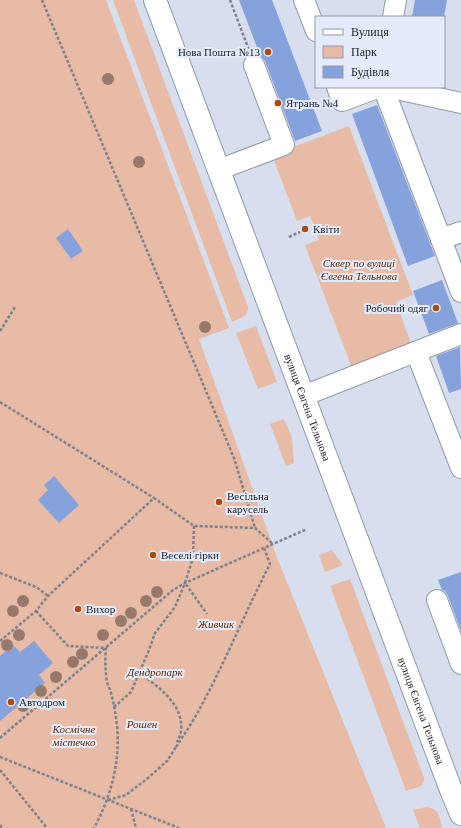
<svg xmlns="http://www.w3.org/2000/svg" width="461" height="828" font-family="Georgia,serif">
  <rect width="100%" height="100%" fill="#d7deee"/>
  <!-- green -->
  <g fill="#e8bba6">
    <polygon points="0,0 106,0 229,328 199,339 278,560 386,828 0,828"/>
    <path d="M113,0H134L248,307C248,317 241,318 232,322Z"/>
    <polygon points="349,126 413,295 396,302 412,346 352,368 305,245 319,240 310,216 297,221 272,155"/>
    <polygon points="256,326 277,382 258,389 236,333"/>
    <polygon points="284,419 292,438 294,463 286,466 270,424"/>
    <polygon points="332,550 343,565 325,572 319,555"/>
    <polygon points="350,579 424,778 423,784 419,787 406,791 330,586"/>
    <path d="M426,807C439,808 440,817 442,828H420L413,810Z"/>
  </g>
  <!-- building -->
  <g fill="#85a2dd">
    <polygon points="239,0 272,0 322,131 295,141 265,61 260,55"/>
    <polygon points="415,0 447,0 444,17 412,17"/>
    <polygon points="377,105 435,256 408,266 352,114"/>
    <polygon points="68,229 83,251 71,259 56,238"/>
    <polygon points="442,280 458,323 429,334 413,291"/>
    <polygon points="460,347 461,389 449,393 436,356"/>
    <polygon points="54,476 79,505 59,523 38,500 48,490 44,485"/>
    <polygon points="461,572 461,631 448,596 445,591 442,590 438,580"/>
    <polygon points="34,641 53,663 39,675 45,683 0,721 0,656 13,645 20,652"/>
  </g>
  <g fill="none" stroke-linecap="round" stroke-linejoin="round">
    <!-- minor casing -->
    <g stroke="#9199a7" stroke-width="22">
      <g id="minor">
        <polyline points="304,0 316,31"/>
        <polyline points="393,17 396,0"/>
        <polyline points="337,87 342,101 380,87"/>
        <polyline points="383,87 441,239"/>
        <polyline points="387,87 461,103"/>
        <polyline points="218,170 284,145 254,65"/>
        <polyline points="461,232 441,239 461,292"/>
        <polyline points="416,352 461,468"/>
        <polyline points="303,396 461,334"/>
        <polyline points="437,600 461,664"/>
      </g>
    </g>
    <!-- major casing -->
    <g stroke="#9199a7" stroke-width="24">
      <g id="major">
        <path id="s1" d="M155,0L451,790L461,814"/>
      </g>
    </g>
    <!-- path -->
    <g stroke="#7c818c" stroke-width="2.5" stroke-dasharray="3 2" stroke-linecap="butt">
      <polyline points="42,0 234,458 255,528"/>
      <polyline points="230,0 249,50"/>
      <polyline points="289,237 300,232"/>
      <polyline points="0,331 15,307"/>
      <polyline points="0,402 154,498"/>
      <polyline points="194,526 193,558 185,583 207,614"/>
      <polyline points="0,573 36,587 48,596"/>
      <path d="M36,611L68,646L106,648C105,659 105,670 107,682C108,686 110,689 111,693C113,701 115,709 116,718C122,756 112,795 94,828"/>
      <polyline points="0,641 36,611 48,596 154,498 194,526 255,528 273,544"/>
      <path d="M139,673C158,686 184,705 181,730C181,734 179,738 177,742"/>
      <polyline points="114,707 131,692 149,650 155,633 175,607 185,583"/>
      <polyline points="0,738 173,590 185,583 307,529"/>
      <path d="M176,747C181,739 186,732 191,724C221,673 243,616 270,564L264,548"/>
      <polyline points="0,757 179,828"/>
      <polyline points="0,770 47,828"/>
      <polyline points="108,800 126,795 148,778 167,761 176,747"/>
      <polyline points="131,809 136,828"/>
      <polyline points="0,825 2,828"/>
    </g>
    <!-- minor -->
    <use href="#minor" stroke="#fff" stroke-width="20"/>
    <!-- major -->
    <use href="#major" stroke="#fff" stroke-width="22"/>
  </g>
  <!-- trees -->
  <g fill="#97796c">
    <circle cx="108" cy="79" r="6"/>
    <circle cx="139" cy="162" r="6"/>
    <circle cx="205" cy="327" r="6"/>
    <circle cx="157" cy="592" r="6"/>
    <circle cx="23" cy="601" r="6"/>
    <circle cx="146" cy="601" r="6"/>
    <circle cx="13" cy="611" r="6"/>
    <circle cx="131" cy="613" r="6"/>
    <circle cx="121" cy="621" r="6"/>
    <circle cx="19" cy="635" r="6"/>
    <circle cx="103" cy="635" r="6"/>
    <circle cx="7" cy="645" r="6"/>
    <circle cx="82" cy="654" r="6"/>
    <circle cx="73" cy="662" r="6"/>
    <circle cx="56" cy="677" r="6"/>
    <circle cx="41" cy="691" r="6"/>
    <circle cx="23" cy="706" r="6"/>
  </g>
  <!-- markers -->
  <g fill="#ac4a0d" stroke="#e4ecfb" stroke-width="1.5">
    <circle cx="268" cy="52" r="4"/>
    <circle cx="278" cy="103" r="4"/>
    <circle cx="305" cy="229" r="4"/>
    <circle cx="436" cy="308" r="4"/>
    <circle cx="219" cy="502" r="4"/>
    <circle cx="153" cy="555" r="4"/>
    <circle cx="78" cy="609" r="4"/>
    <circle cx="11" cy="702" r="4"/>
  </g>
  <g text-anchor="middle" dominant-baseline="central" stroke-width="4" stroke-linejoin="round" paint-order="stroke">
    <!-- poi labels -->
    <g font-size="11" fill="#1c1f24" stroke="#e4ecfb" text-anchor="start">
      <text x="260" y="52" text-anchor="end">Нова Пошта №13</text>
      <text x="286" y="103">Ятрань №4</text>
      <text x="313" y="229">Квіти</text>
      <text x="428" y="308" text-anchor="end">Робочий одяг</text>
      <text x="227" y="496">Весільна<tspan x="227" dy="13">карусель</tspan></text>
      <text x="161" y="555">Веселі гірки</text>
      <text x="86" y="609">Вихор</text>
      <text x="19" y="702">Автодром</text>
    </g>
    <!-- park labels -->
    <g font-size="11" font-style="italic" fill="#632702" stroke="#e4ecfb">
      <text x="359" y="263">Сквер по вулиці<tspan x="359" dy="13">Євгена Тельнова</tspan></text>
      <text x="216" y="624">Живчик</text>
      <text x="155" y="672">Дендропарк</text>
      <text x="142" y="724">Рошен</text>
      <text x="74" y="729">Космічне<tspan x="74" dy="13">містечко</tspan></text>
    </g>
    <!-- street labels -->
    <g font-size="11" fill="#1c1f24" stroke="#e4ecfb">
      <text stroke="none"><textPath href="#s1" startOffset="435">вулиця Євгена Тельнова</textPath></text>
      <text stroke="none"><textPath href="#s1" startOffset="759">вулиця Євгена Тельнова</textPath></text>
    </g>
  </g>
  <!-- legend -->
  <rect x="315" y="16" width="130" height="72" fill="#e4ecfb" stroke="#949aa5"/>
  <rect x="323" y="29" width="20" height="6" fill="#ffffff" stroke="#949aa5"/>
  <text x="351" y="36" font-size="12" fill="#1c1f24">Вулиця</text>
  <rect x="323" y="46" width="20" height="12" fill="#e8bba6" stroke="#949aa5"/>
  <text x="351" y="56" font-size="12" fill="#1c1f24">Парк</text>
  <rect x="323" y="66" width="20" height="12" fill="#85a2dd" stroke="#949aa5"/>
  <text x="351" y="76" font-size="12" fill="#1c1f24">Будівля</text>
</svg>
